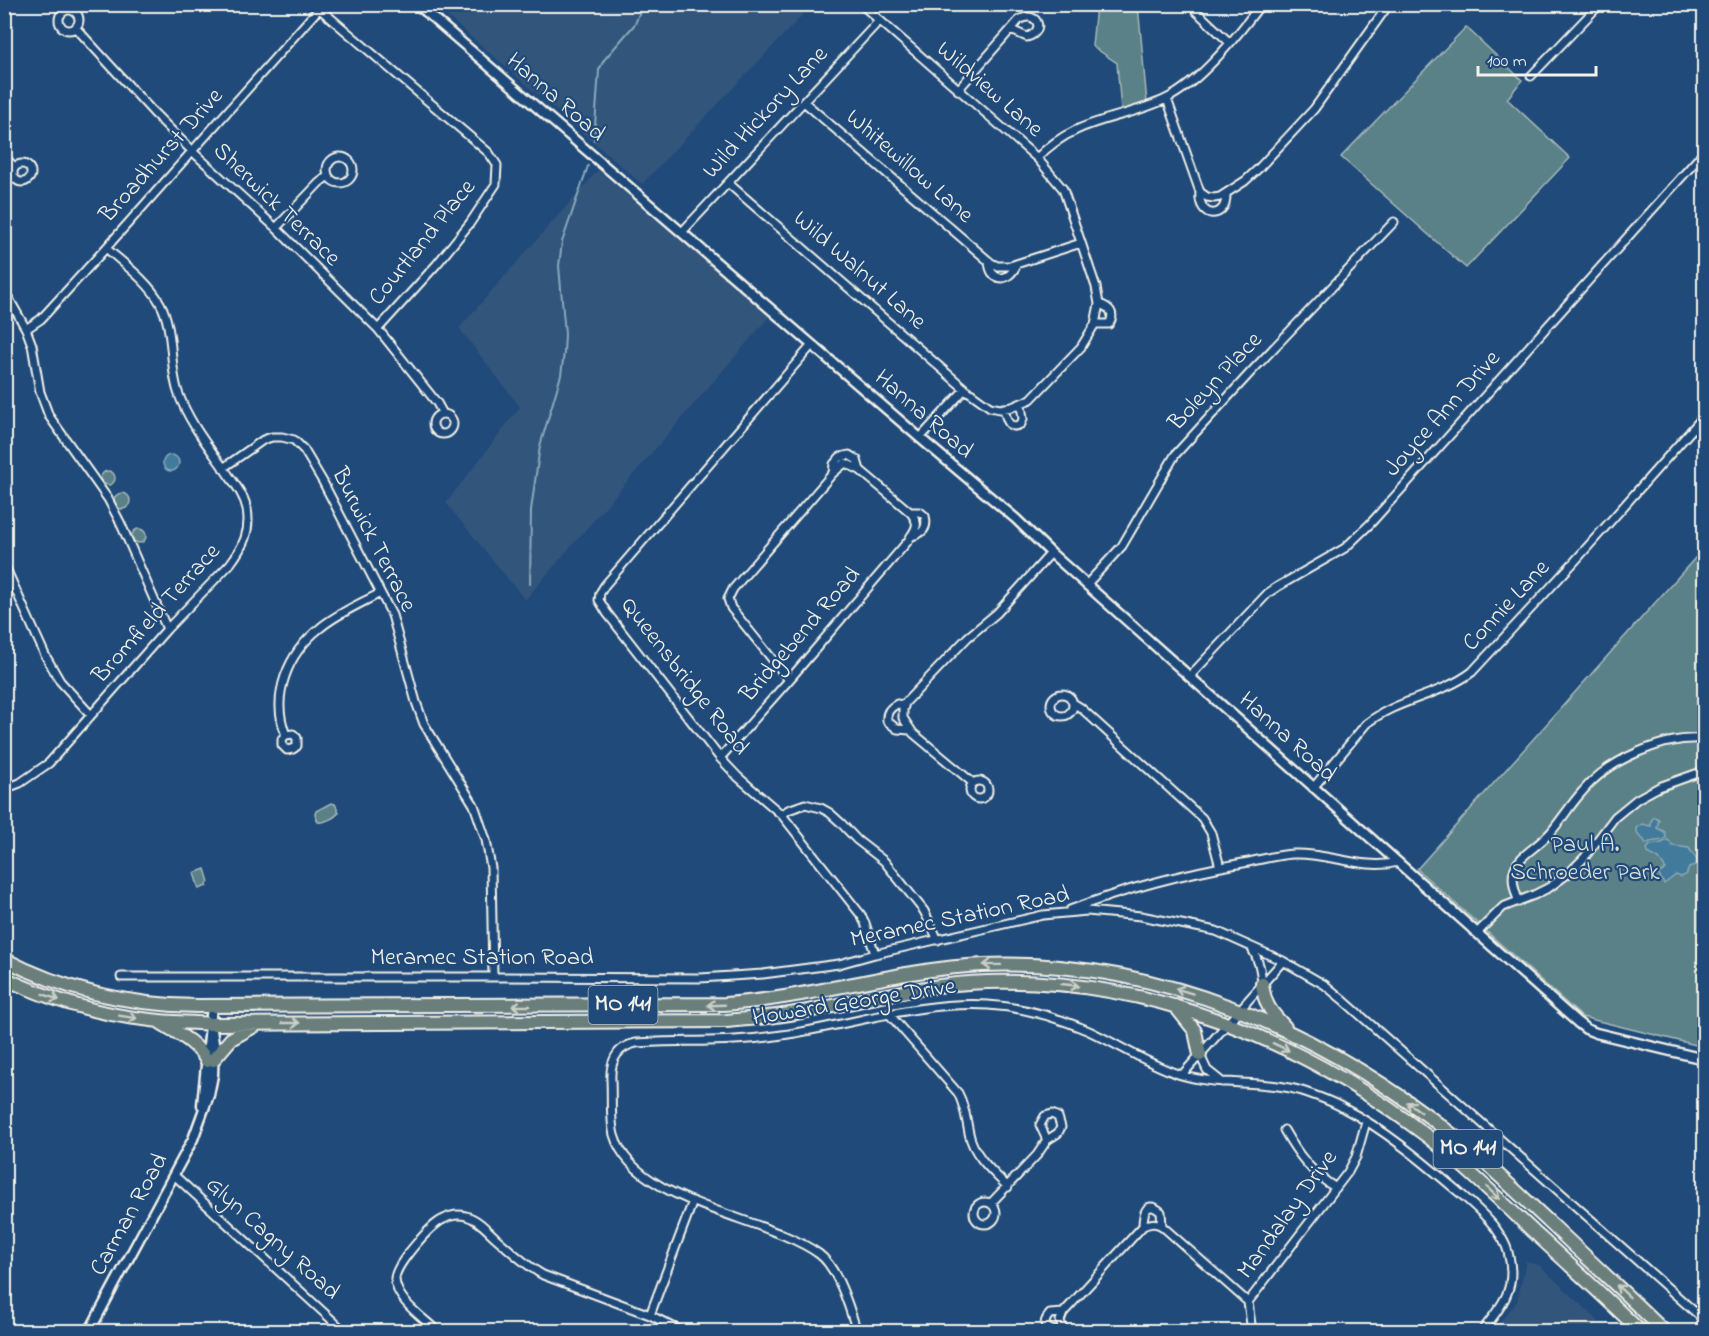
<svg xmlns="http://www.w3.org/2000/svg" width="1709" height="1336" viewBox="0 0 1709 1336" font-family="'Indie Flower',sans-serif">
	<rect width="100%" height="100%" fill="#1f4a7a"/>
	<filter id="ink" filterUnits="userSpaceOnUse"><feTurbulence type="fractalNoise" baseFrequency=".0167" numOctaves="2"/><feDisplacementMap in="SourceGraphic" scale="12" xChannelSelector="R" yChannelSelector="G"/><feConvolveMatrix kernelMatrix="1 2 1 2 8 2 1 2 1" color-interpolation-filters="sRGB"/></filter>
	<g filter="url(#ink)">
		<path fill="#32547c" d="M434,5h378l-170,179z
			M598,170l172,146 -245,284 -79,-97 74,-96 -61,-79z
			M1526,1261l14,5 59,55 -10,10h-97l25,-29z"/>
		<path fill="#5a8187" stroke="#a7b9b8" stroke-width="1.5" d="M1096,6v-1h42l9,98 -26,7 -4,-47 -25,-17z
			M1466,27l56,53 -15,19 63,59 -104,110 -125,-111z
			M101 478a7 7 0 1 1 14 0a7 7 0 1 1-14 0Z
			M114 501a8 8 0 1 1 16 0a8 8 0 1 1-16 0Z
			M132 536a7 7 0 1 1 14 0a7 7 0 1 1-14 0Z
			M1704,548v499l-122,-30 -165,-148z
			M331,803l4,1 4,8c-4,6 -15,11 -21,10l-3,-8 1,-3z
			M205,869l4,13 -2,2v2l-8,3 -5,-16z"/>
		<path fill="#427a9c" stroke="#89aaba" stroke-width="1.5" d="M163 463a8 8 0 1 1 16 0a8 8 0 1 1-16 0Z
			M1654,817l5,2 -2,9 8,4 1,6c-7,5 -14,1 -20,6l-2,-4 -6,-5 -2,-7 6,-4 9,2v-5z
			M1668,840l5,6 16,2 8,12 -1,4 -7,4 -3,7 -5,2 -5,-2 -12,9 -6,-10 8,-5 -7,-10 -11,-6 -1,-4 3,-4 9,-1z"/>
		<g fill="none" stroke-linecap="round" stroke-linejoin="round">
			<path stroke="#89aaba" stroke-width="2" d="M594,140l5,-70 5,-10 31,-36 8,-20
				M530,584l1,-74 9,-64 21,-71 3,-22 1,-19 -6,-68 3,-24 26,-76"/>
			<defs>
				<path id="minor" d="M861,4l176,154
					M1193,4l3,7 33,31
					M320,9l169,144 8,12 -1,19 -26,39 -33,41 -59,65
					M59 20a10 10 0 1 1 20 0a10 10 0 1 1-20 0Z
					M76,28l77,84 40,40 83,76 102,101 59,74 6,11
					M1531,76l69,-72
					M958,90l61,-70c17,-11 28,11 8,17l-16,-7
					M1167,99l33,93 7,5 7,1 6,-1 25,-16 14,-13 55,-59 75,-105
					M804,102l187,161 6,3h13l71,-23
					M327 170a13 13 0 1 1 26 0a13 13 0 1 1-26 0Z
					M4,157l11,10
					M13 173a9 9 0 1 1 18 0a9 9 0 1 1-18 0Z
					M728,183l237,206
					M1200,192c-3,27 27,29 26,2
					M276,228l43,-45 9,-7
					M682,232l197,-211
					M989,261c1,22 20,22 28,3
					M4,290l22,39 6,16 8,47 9,24 59,83 12,23 47,107
					M1095,324h14c7,-11 0,-17 -10,-20
					M26,329l15,-10 65,-71 217,-244
					M812,345l-207,240 -5,8 -1,7 8,13 113,145 18,19 44,38 79,100 4,8 10,31
					M1004,408c2,10 4,23 17,16l2,-5 -2,-15
					M433 424a10 10 0 1 1 20 0a10 10 0 1 1-20 0Z
					M920,438l45,-49 25,18 10,2 12,-2 19,-8 50,-52 14,-23 4,-20 -3,-17 -33,-98 -26,-31c39,-41 83,-37 129,-59 35,-17 72,-64 95,-95
					M223,468l40,-28 9,-3h10l12,3 10,10 19,32 69,133 24,87 8,22 50,81 12,35 5,28 2,109
					M833,473l1,-9 6,-7 9,-2 8,5 3,10
					M910,512h10l5,4c3,12 -2,18 -14,20
					M4,564l41,91 15,26 31,34
					M1087,584l35,-38 53,-91 75,-82 144,-151
					M1189,677l79,-84 9,-6 68,-39 25,-24 334,-372
					M1051 705a11 11 0 1 1 22 0a11 11 0 1 1-22 0Z
					M1073,703l8,5 121,110 9,15 9,34
					M904,705l-7,-1c-7,4 -11,8 -10,17l10,8 13,1
					M286,735l7,-1 4,4v8l-4,3 -6,1 -5,-5v-6l4,-4c-16,-39 2,-82 34,-107 18,-15 40,-24 60,-35
					M720,758l69,-78 119,-139c8,-13 13,-16 2,-29l-50,-42 -15,-7 -12,10 -100,116 -5,10 3,9 58,72
					M970 790a9 9 0 1 1 18 0a9 9 0 1 1-18 0Z
					M973,783l-60,-50 -10,-15v-8l2,-7 63,-66 29,-24 54,-60
					M1313,788l53,-64c31,-25 74,-28 106,-52l103,-111 129,-145
					M4,789l16,-6 29,-20 118,-134 63,-65c13,-17 21,-33 17,-55 -3,-15 -14,-27 -22,-39 -17,-24 -37,-49 -47,-78 -9,-27 -4,-64 -18,-89 -11,-21 -36,-39 -54,-55
					M782,815l6,-5 17,-6 16,4 9,5 11,10 16,17 27,21 40,50 14,29
					M1519,902c-18,-43 8,-44 32,-70 11,-13 20,-28 31,-40 26,-32 81,-56 122,-53
					M1070,910c55,-21 115,-37 173,-47 16,-3 33,-8 50,-9 35,-2 70,17 105,8
					M1477,933l26,-26 31,-12 16,-8 20,-15 14,-14 31,-41 22,-18 22,-12 45,-16
					M1251,947c8,13 10,23 11,37
					M121,977h372l207,1 63,-4 76,-10 36,-10 168,-39 44,-4 54,5 75,15 67,30 42,24 17,14 362,321
					M889,1014l69,79c7,13 8,26 11,40 4,22 24,39 39,54
					M1200,1055l7,15 15,12
					M1182,1075l101,-114
					M1052,1114l6,3 3,10 -3,6 -11,7 -7,-15 5,-9z
					M1284,1130c13,23 28,44 52,58
					M174,1175l171,157
					M974 1213a11 11 0 1 1 22 0a11 11 0 1 1-22 0Z
					M991,1203l46,-48 10,-15
					M1143,1226c0,-12 3,-27 18,-14l1,14
					M650,1315l43,-114
					M1063,1331c-12,1 -25,-4 -13,-17l13,-1
					M438,1332c-14,-14 -42,-31 -43,-53 0,-14 36,-55 49,-60 6,-4 15,-5 22,-3 12,3 21,14 30,22 15,13 29,27 47,37l107,40 33,17
					M857,1332c-7,-23 -19,-64 -38,-78 -52,-38 -185,-50 -205,-119 -4,-16 -2,-38 -3,-55 -1,-18 5,-33 25,-37 49,-3 97,0 146,-8 69,-10 136,-34 206,-30 34,2 69,12 101,26 30,14 57,32 89,43 40,13 83,5 124,17 15,5 30,10 43,18 39,20 77,52 110,80 14,12 30,25 41,40 5,7 10,15 12,23 10,36 -6,54 -27,80
					M1064,1332l-4,-11 3,-8 80,-87c7,-3 12,-4 19,0l86,76
					M1252,1332l-4,-30 100,-130 8,-15 10,-35"/>
				<path id="tertiary" d="M417,4l503,434 96,81 35,34 526,469 9,7 10,4 108,26
					M202,1105l10,-99
					M89,1332l104,-193 16,-44 4,-20 1,-32 -3,-19"/>
				<path id="trunk" d="M4,959c61,32 126,46 193,47l528,-2c88,-6 171,-35 258,-39 173,-7 337,65 471,171 33,27 64,57 95,86 39,37 78,73 116,110
					M4,978c47,22 95,37 147,42 20,3 40,2 60,4l515,-3c19,-2 38,-3 57,-6 68,-10 134,-31 204,-33 161,-5 314,58 440,154 38,30 73,64 108,97 36,33 71,65 106,99
					M1262,984c3,22 9,28 23,43
					M1175,1006l20,25 5,24
					M161,1023c18,11 35,19 46,38
					M213,1060l18,-21 25,-14"/>
			</defs>
			<use href="#minor" stroke="#f4f1e8" stroke-width="11"/>
			<use href="#tertiary" stroke="#f4f1e8" stroke-width="13"/>
			<use href="#trunk" stroke="#f4f1e8" stroke-width="16"/>
			<use href="#minor" stroke="#1f4a7a" stroke-width="7"/>
			<use href="#tertiary" stroke="#1f4a7a" stroke-width="8"/>
			<use href="#trunk" stroke="#6a7f7c" stroke-width="12"/>
		</g>
		<defs><path id="oneway-shaft" d="M-6 0H5M1.5-3L5.5 0L1.5 3" fill="none" stroke-width="1.6" stroke-linecap="round" stroke-linejoin="round" transform="scale(1.5)"/></defs>
		<g stroke="#cbcfc8">
			<use href="#oneway-shaft" transform="translate(992 965) rotate(179)"/>
			<use href="#oneway-shaft" transform="translate(1070 985) rotate(6)"/>
			<use href="#oneway-shaft" transform="translate(1184 991) rotate(-163)"/>
			<use href="#oneway-shaft" transform="translate(51 997) rotate(20)"/>
			<use href="#oneway-shaft" transform="translate(716 1005) rotate(178)"/>
			<use href="#oneway-shaft" transform="translate(521 1006) rotate(-180)"/>
			<use href="#oneway-shaft" transform="translate(128 1017) rotate(9)"/>
			<use href="#oneway-shaft" transform="translate(291 1023)"/>
			<use href="#oneway-shaft" transform="translate(1281 1047) rotate(25)"/>
			<use href="#oneway-shaft" transform="translate(1414 1107) rotate(-144)"/>
			<use href="#oneway-shaft" transform="translate(1493 1193) rotate(43)"/>
			<use href="#oneway-shaft" transform="translate(1623 1291) rotate(-137)"/>
		</g>
	</g>
	<g text-anchor="middle" dominant-baseline="central" stroke-width="4.5" stroke-linejoin="round" paint-order="stroke">
		<g fill="#1f4a7a" stroke="#b4bfc7" stroke-width="1.5">
			<rect x="588.5" y="986" width="69" height="38" rx="4.5"/>
			<rect x="1433.5" y="1130" width="69" height="38" rx="4.5"/>
		</g>
		<g font-size="22" font-weight="bold" fill="#f4f1e8">
			<text x="623" y="1005">MO 141</text>
			<text x="1468" y="1149">MO 141</text>
		</g>
		<g font-size="24" fill="#f4f1e8" stroke="#1f4a7a">
			<text transform="translate(989 90) rotate(41)">Wildview Lane</text>
			<text transform="translate(555 98) rotate(41)">Hanna Road</text>
			<text transform="translate(766 113) rotate(-47)">Wild Hickory Lane</text>
			<text transform="translate(162 156) rotate(-48)">Broadhurst Drive</text>
			<text transform="translate(909 167) rotate(41)">Whitewillow Lane</text>
			<text transform="translate(276 205) rotate(44)">Sherwick Terrace</text>
			<text transform="translate(423 243) rotate(-51)">Courtland Place</text>
			<text transform="translate(859 271) rotate(41)">Wild Walnut Lane</text>
			<text transform="translate(1216 382) rotate(-47)">Boleyn Place</text>
			<text transform="translate(1443 414) rotate(-48)">Joyce Ann Drive</text>
			<text transform="translate(923 415) rotate(41)">Hanna Road</text>
			<text transform="translate(373 540) rotate(63)">Burwick Terrace</text>
			<text transform="translate(1507 606) rotate(-47)">Connie Lane</text>
			<text transform="translate(157 614) rotate(-48)">Bromfield Terrace</text>
			<text transform="translate(801 635) rotate(-49)">Bridgebend Road</text>
			<text transform="translate(684 677) rotate(52)">Queensbridge Road</text>
			<text transform="translate(1287 738) rotate(42)">Hanna Road</text>
			<text transform="translate(960 918) rotate(-12)">Meramec Station Road</text>
			<text x="482" y="958">Meramec Station Road</text>
			<text transform="translate(854 1003) rotate(-9)">Howard George Drive</text>
			<text transform="translate(130 1215) rotate(-61)">Carman Road</text>
			<text transform="translate(1288 1215) rotate(-54)">Mandalay Drive</text>
			<text transform="translate(272 1239) rotate(42)">Glyn Cagny Road</text>
		</g>
		<g font-size="24" fill="#dde0d9" stroke="#1f4a7a">
			<text x="1585" y="845">Paul A.<tspan x="1585" dy="28">Schroeder Park</tspan></text>
		</g>
	</g>
	<rect width="1709" height="1336" fill="none" stroke="#1f4a7a" stroke-width="24"/>
	<rect x="12" y="12" width="1685" height="1312" fill="none" stroke="#f4f1e8" stroke-width="2" filter="url(#ink)"/>
	<path d="M1478 66v9h118v-9" fill="none" stroke="#f4f1e8" stroke-width="3"/>
	<text x="1487" y="66" font-size="18" fill="#f4f1e8" stroke="#1f4a7a" stroke-width="4.5" paint-order="stroke">100 m</text>
</svg>
